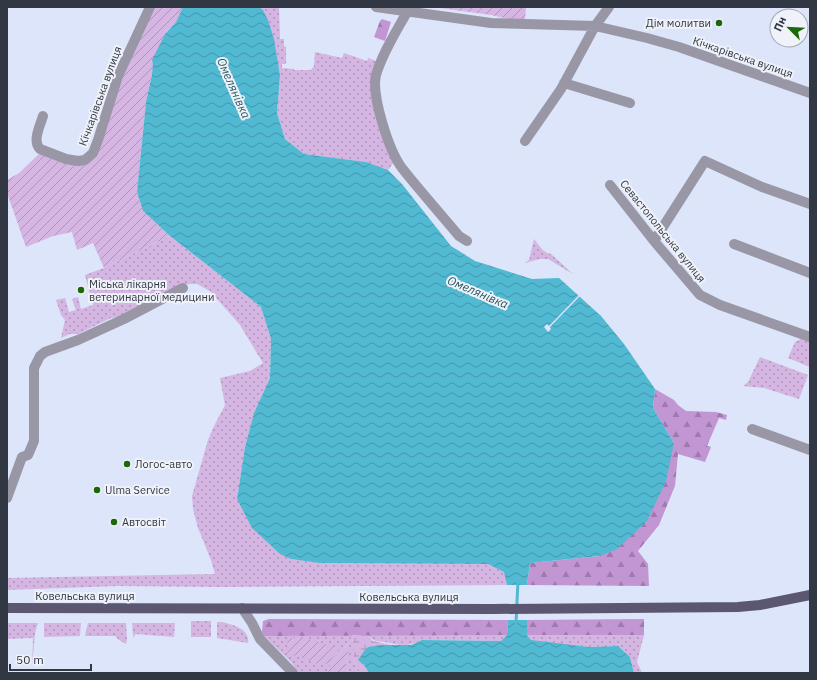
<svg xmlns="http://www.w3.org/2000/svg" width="817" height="680" viewBox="0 0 817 680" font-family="'IBM Plex Sans',sans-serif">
	<defs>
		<pattern id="grass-dots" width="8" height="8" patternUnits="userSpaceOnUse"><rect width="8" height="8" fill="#d5b5e2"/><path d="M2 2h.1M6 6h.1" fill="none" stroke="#ad94b9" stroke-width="1.8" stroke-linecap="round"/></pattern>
		<pattern id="forest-firs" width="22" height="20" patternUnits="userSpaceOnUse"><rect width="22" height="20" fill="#c295d3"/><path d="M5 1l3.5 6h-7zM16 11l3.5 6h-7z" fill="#9e7aad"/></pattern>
		<pattern id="wetland-marsh" width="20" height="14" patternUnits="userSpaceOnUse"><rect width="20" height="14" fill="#d5b5e2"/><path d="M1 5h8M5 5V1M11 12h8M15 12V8" fill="none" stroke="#ad94b9"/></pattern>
		<pattern id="garden-furrows" width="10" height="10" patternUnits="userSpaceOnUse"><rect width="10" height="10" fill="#d5b5e2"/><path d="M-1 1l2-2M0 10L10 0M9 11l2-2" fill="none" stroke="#ad94b9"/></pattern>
		<pattern id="water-waves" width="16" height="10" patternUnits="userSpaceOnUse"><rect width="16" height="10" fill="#51b9d1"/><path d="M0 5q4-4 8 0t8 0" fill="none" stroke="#4497ab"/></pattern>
	</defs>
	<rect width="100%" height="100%" fill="#dce5f9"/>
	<path fill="url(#grass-dots)" d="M259,7h20l1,32h4v7l2,1v17h-4v4l12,1v1h17l3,-4 1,-14 27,6 2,-5 23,8 1,-3 8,3 -5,19 23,82 -6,8 -22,-8 -62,-8 -19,-15 -8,-26 3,-37 -17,-66z
		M170,236l91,71 10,32 -1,39 -16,35 -9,34 -8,52 54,60 28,4 169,1 17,8 2,13 -287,2 -103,-1 -110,4v-12l208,-4 -4,-14 -13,-32 -5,-19 -1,-13 16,-56 6,-14 11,-21 -5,-27 30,-7 13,-8 -23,-38 -30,-34 -13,-7h-9l-6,2 -60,31 -11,1 -33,16h-8l-9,4 4,-18 -4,-5 -5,-15 9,-2 4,14 7,-2 -4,-11 6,-2 3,12 12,-4 -8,-30 19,-7z
		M534,239c5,6 9,14 17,15l22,20 -25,-15h-8l-15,4 4,-3z
		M801,339l9,2v26l-22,-9 7,-16z
		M760,357l48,18 -9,24 -35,-11 -21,-2 5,-4z
		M191,621h20v16h-20z
		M217,622c10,0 34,6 31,21l-31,-5z
		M7,623h31l-3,10 -3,34 1,-29 -26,1z
		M44,623h37l-1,13 -36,1z
		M88,623h38l1,16 -1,5 -7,-4 -4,-4h-30z
		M132,623h43l-1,14 -39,-3 -1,4 -1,-3z
		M352,635c6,14 -4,22 7,38h-11l-2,-9 3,-22 -19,24 -2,7h-29l-8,-11 -27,-26z
		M367,635h140l-6,6 -79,-1c-18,8 -20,5 -38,2 -8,-1 -11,-1 -17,-7z
		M527,635h117l-7,27 5,11h-8l-4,-16 -12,-11 -29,1 -50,-5 -8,-2z"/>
	<path fill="url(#forest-firs)" d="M382,19l9,3 -6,19 -11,-4 6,-16z
		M655,389l19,11 4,5 8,6 30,1 11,3 -1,5 -7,-2 -12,28 4,1 -6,15 -27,-8 -3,32 -16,39 -21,26 10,13 1,22 -122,-1 3,-22 70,-7 74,-113 -21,-35z
		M269,619l239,1 -1,15 -243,1 -2,-4 1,-11z
		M644,619v16h-117v-15z"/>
	<path fill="url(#wetland-marsh)" d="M352,635h15l6,6 23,5 -16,-1 -16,20 5,8h-10c-11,-16 -1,-24 -7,-38z"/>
	<path fill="url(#garden-furrows)" d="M155,7h28l-7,15 -9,9 -10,19 -11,52 -9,90 6,19 27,25 -66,32 -11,-25 -16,7 -5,-18 -19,4 -27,11 -19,-54v-13l12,-7 21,-20 47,11 29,-76z
		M433,7h93l-1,13 -3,2 -31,-7z
		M288,638h15l37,10 -12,15 -8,2 -34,-13z
		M350,641l-4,23 2,9h-20l2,-7z"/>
	<path fill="url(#water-waves)" d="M183,7h76l4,3 5,10 6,19 6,37 -3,37 8,26 19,15 62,8 22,8 14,14 49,62 24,15 57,18 27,-1 42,38 23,28 31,45 -2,19 21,35 -8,38 -19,40 -30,28 -17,7 -70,7 -3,22h-20l-3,-13 -16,-8 -169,-1 -28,-4 -11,-5 -28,-26 -15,-29 8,-52 9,-34 16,-35 1,-39 -10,-32 -91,-71 -27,-25 -6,-19 9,-90 6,-28 1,-10 -1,-4 13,-26 11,-12z
		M508,620h19v15l4,5 58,7 29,-1 12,11 4,16h-265l-5,-8 -6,-5 6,-9 4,-4 12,-2h31l11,-5 79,1 6,-6z"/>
	<path fill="#dce5f9" d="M580,294l1,1 -31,32 1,2 -3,3 -4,-5 3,-3 2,2z"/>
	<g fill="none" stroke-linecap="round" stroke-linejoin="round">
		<path stroke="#51b9d1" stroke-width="3" d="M516,623l2,-42"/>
		<path stroke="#9997a6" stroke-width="10" d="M376,7l115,16 104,3 52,12 32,9 131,46
			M407,12c-11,20 -24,40 -31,63 -5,20 13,76 26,93 18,23 38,45 57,68l8,5
			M564,83l66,20
			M43,116c-3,10 -11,25 -3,33l26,10 12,2 7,-1 8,-7 5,-13 20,-64 32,-69
			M525,141l36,-52 34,-63 14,-19
			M610,185l44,56 46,54 20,10 90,32
			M654,241l51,-80 57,26 48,17
			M734,244l76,29
			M752,429l58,21
			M7,498l15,-41 6,-2 6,-14v-73l6,-12 5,-4 33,-12 46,-21 59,-31
			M242,608l10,15 8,16 33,34"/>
		<path stroke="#5b5771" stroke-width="10" d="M7,608l486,1 245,-2 22,-2 50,-10"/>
	</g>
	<g fill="#1a6807" stroke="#eff2f9" stroke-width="1.5">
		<circle cx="719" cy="23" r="4"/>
		<circle cx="81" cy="290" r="4"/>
		<circle cx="127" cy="464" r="4"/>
		<circle cx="97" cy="490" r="4"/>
		<circle cx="114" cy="522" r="4"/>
	</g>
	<g text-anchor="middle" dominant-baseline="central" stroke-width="4" stroke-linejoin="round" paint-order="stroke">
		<g font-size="11" fill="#323744" stroke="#eff2f9" text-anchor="start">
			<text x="711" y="23" text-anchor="end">Дім молитви</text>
			<text x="89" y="284">Міська лікарня<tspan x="89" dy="13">ветеринарної медицини</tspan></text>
			<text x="135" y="464">Логос-авто</text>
			<text x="105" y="490">Ulma Service</text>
			<text x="122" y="522">Автосвіт</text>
		</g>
		<g font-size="11" fill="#323744" stroke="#eff2f9">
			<text transform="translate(743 57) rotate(19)">Кічкарівська вулиця</text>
			<text transform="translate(100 96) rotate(-70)">Кічкарівська вулиця</text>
			<text transform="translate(663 231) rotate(51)">Севастопольська вулиця</text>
			<text x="85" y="596">Ковельська вулиця</text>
			<text x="409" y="597">Ковельська вулиця</text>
		</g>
		<g font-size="12" font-style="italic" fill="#295661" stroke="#eff2f9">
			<text transform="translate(234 88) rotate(66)">Омелянівка</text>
			<text transform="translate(478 292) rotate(23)">Омелянівка</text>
		</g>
	</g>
	<rect width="817" height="680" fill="none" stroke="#323744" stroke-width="16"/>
	<g transform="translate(789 28) rotate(294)"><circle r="19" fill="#eff2f9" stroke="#a3a7b1"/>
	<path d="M0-3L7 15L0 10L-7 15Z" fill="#1a6807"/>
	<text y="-6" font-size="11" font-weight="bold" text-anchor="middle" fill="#323744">Пн</text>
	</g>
	<path d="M10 664v6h81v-6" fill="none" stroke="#323744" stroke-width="2"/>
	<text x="16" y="664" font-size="12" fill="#323744" stroke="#eff2f9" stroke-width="3" paint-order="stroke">50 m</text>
</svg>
